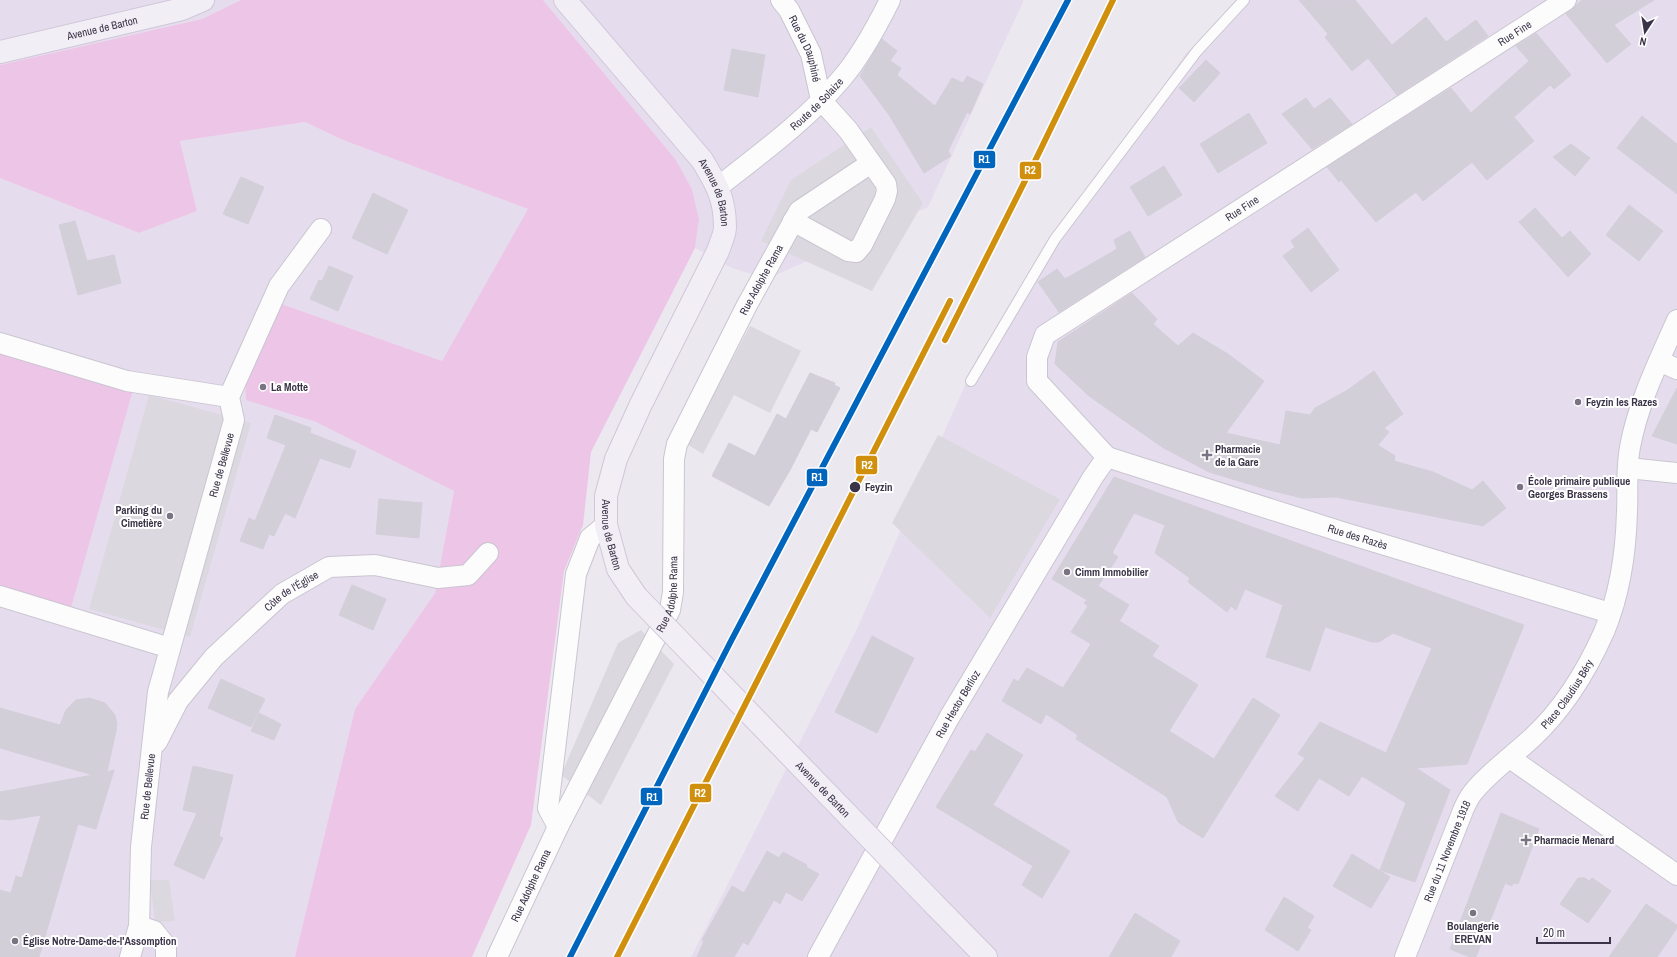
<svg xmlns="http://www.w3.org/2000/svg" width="1677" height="957" viewBox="0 0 1677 957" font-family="'Archivo Narrow',sans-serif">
	<rect width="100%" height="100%" fill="#ece8f0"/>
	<path fill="#e5dded" d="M0,0h241l-39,19 -202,46z
		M543,0h481l-96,207 -161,72 -35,-11 -37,-20 4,-29 -7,-30 -16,-29z
		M1246,0h431v957h-986l164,-324 123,-277 208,-303z
		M305,122l38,18 185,69 -86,152 -166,-59 -11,103 51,17 138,69 -19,102 -80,116 -60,248h-295v-779l139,55 58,-22 -17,-70z"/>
	<path fill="#edc5e7" d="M241,0h302l133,160 16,29 7,30 -4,29 -104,204 -8,73 -19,46 -33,254 -59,132h-177l60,-248 80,-116 19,-102 -138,-69 -70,-22 -1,-30 31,-68 166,59 86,-152 -185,-69 -38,-18 -125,19 17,70 -58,22 -139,-55v-113l202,-46z
		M0,350l133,40 -63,221 -70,-21z"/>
	<path fill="#dbd8e0" d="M871,127l52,76 -51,88 -111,-50 30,-61z
		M750,326l51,25 -31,62 -36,-18 -31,59 -16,-10z
		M149,395l102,28 -61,214 -101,-28z
		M938,435l122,64 -70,119 -98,-95z
		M641,630l33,34 -73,141 -40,-30 57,-132z
		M150,880h19l6,41 -20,1z"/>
	<path fill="#d3cfd8" stroke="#d3ced9" d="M1299,0h56l37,45 34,-28 20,25 30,-22 12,16 -91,59 -29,-37 -16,13 -27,-34 3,-3z
		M1582,0h72l-40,25 17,19 -24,19 -41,-49z
		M1536,33l35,42 -17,14 -4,-4 -36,32 20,24 -47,39 -15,-18 -49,39 -7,-9 -40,30 -35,-42 -2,2 -12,-15 124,-79 20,25 58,-52 -13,-15z
		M882,39l15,12 -7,10 11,7 -4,7 38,31 17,-28 11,5 4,-7 16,8 -13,30 -3,-2 -19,39 3,5 -27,17 -35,-58 -29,-39z
		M732,49l33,6 -7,42 -34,-7z
		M1206,60l14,13 -26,29 -15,-14z
		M1306,98l8,11 16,-11 22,26 -40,25 -30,-35z
		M1249,113l18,30 -49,30 -18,-29z
		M1642,116l35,28v50l-60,-46z
		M1571,144l19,14 -15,18 -22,-19z
		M1164,166l18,29 -34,21 -18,-29z
		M241,177l23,10 -16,37 -25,-10z
		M373,193l35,17 -21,44 -35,-16z
		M1629,205l34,26 -24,30 -33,-26z
		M1535,208l27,30 8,-7 21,23 -23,23 -49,-55z
		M75,221l12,40 27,-6 7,28 -43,12 -19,-70z
		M1308,228l31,42 -28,22 -28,-36 12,-9 -4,-6z
		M1130,231l15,26 -86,55 -21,-30 19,-13 8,10 52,-30 -3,-9z
		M329,266l24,10 -15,35 -28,-12 9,-19 3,1z
		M1132,293l25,26 -4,5 25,22 15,-13 35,21 36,27 -38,52 54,12 6,-34 24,4 5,-7 31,-17 28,-20 29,43 -19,14 5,4 -11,13 17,11 -1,5 39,11 39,18 11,-9 23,27 -23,18 -147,-29 -34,1 -33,-8 -60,-18 -47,-25 -73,-51 -34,-32 3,-22z
		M810,373l25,10 -1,2 6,3 -23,44 -6,-3 -21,41 -21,36 -57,-30 17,-33 26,13 22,-42 9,5z
		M1677,388v56l-25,-8z
		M275,415l36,13 -1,5 46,18 -6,17 -30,-10 -25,60 -10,-5 -11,23 -5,-2 -6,15 -23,-8 9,-23 6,3 31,-76 -19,-7z
		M1114,477l410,148 -57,139 -51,4 34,22 -35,92 -35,-12 26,-67 -44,-27 -13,20 -30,-18 -21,33 -23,-15 30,-38 -7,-4 22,-32 66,31 46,-105 -39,-15 -14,9h-7l-47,-15 -15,44 -44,-14 17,-52 -38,-16 -9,21 -5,-4 -4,6 -39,-30 2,-4 -35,-25 10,-28 -31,-12 -22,40 6,4 -20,29 31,19 -9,15 -7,-3 46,29 -7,10 46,29 -29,46 45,28 39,-61 27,17 -77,123 -25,-16 -11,-25 -91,-58 2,-4 -32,-21 -5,10 -39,-23 12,-22 4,3 9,-14 36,20 28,-44 -20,-12 17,-26 -4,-3 3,-3 -35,-21z
		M379,499l43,4 -3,35 -43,-4z
		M352,585l34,14 -13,31 -34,-15z
		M872,636l42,22 -37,75 -42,-21z
		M221,679l44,20 -14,28 -43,-19z
		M89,698l16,5 10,12 2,9 -1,7 -9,41 7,-2 -18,59 -18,-5 -39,133h-39v-67l11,3 5,-17 6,2 19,-63 -31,5 -10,-1v-27l93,-17 -93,-27v-40l60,17 6,-15 10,-10z
		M259,713l22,11 -7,16 -23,-9z
		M987,733l36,22 -30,50 77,46 -28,47 -20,-13 11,-19 -97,-59 35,-57 4,2z
		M193,766l40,9 -14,61 4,2 -19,41 -30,-14 23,-52 -14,-3z
		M1501,813l38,16 -21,55 -5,-1 -1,3 -7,-3 -29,74h-6l-20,-8z
		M767,851l12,7 4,-6 24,13 -1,2 13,7 -17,27 -16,-9 -6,12 -6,-4 -26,45 -5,-3 -9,15h-37l7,-16 -2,-1 30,-54 12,7z
		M1352,854l38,23 -19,31 -38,-22z
		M1578,878h7l4,3 3,-3 19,13 -23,32 -28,-19z
		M1284,897l30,19 -7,12 4,2 -13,21 -33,-21z
		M1646,904l31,21v3l-20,29h-48z
		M1135,913l45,28 -9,16h-62z"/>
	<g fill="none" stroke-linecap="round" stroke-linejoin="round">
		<defs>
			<path id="lane" d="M971,381l84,-142 142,-188 47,-51"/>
			<g id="street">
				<path id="s1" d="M781,0l8,10 22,44 10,46 27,30 38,54 1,7 -2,8 -23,46 -6,7 -8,-1 -55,-30"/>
				<path id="s2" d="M718,187c42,-33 90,-68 124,-109 19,-22 35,-52 48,-78"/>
				<path d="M0,343l127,38 102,16"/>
				<path d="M1659,361l18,8"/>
				<path id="s3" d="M1107,457l-70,-76v-24l8,-22 521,-335"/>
				<path id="s4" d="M1107,457l235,75 268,81"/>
				<path d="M1628,468l49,5"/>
				<path d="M0,596l170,52"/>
				<path id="s5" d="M157,742l21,-41 36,-44 68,-63 47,-27 46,-2 63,13 30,-3 20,-22"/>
				<path d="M1510,758l167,117"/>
				<path d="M558,827l-10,-19 28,-234 14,-36 16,-13"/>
				<path d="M139,926l15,5 12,15v11"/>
				<path id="s6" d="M130,957l9,-31 2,-79 17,-155 76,-272 -5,-23 50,-111 42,-57"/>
				<path id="s7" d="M497,957l61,-130 112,-217 3,-18 1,-133 3,-15 70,-139 52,-94 72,-48"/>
				<path id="s8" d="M818,957l131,-239 144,-241 14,-20"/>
				<path id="s9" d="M1405,957l59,-149c3,-6 6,-13 11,-18 17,-20 39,-35 58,-53 30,-28 54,-67 71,-105 16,-38 22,-80 23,-121 1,-21 -1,-43 3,-64 8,-44 29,-86 47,-127"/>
			</g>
			<g id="secondary">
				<path id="s10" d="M565,0l137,160c14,23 23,38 23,67 0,8 -5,17 -7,24l-77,153 -25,55 -10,37v29l12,44 18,27"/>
				<path id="s11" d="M0,52l182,-43 21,-9"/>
				<path d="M934,904l52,53"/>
			</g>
		</defs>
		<use href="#lane" stroke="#cac5d0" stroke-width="12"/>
		<use href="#street" stroke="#cac5d0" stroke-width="22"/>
		<use href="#secondary" stroke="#d0c7d9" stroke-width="24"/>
		<use href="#lane" stroke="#fcfcfd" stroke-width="10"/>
		<use href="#street" stroke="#fcfcfd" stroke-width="20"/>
		<use href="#secondary" stroke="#f2eef6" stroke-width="22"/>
		<defs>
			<g id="secondary-bridge">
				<path id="s12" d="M636,596l298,308"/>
			</g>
		</defs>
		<use href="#secondary-bridge" stroke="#d0c7d9" stroke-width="24" stroke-linecap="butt"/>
		<use href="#secondary-bridge" stroke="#f2eef6" stroke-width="22"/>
		<defs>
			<path id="rail-1" d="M570,957l161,-316 337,-641"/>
			<path id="rail-2" d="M945,340l90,-179 78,-161
				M617,957l333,-656"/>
		</defs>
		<use href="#rail-1" stroke="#fff" stroke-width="9"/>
		<use href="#rail-2" stroke="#fff" stroke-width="9"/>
		<use href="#rail-1" stroke="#0065bd" stroke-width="6"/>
		<use href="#rail-2" stroke="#d18f0e" stroke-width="6"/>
	</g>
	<g fill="#797383" stroke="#fff" stroke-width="1.5">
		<circle cx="263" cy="387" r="4"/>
		<circle cx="1578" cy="402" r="4"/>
		<path d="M1205 449h4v4h4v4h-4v4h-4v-4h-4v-4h4z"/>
		<circle cx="1520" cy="487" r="4"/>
		<circle cx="170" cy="516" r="4"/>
		<circle cx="1067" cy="572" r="4"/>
		<path d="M1524 834h4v4h4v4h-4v4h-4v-4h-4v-4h4z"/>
		<circle cx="1473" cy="913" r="4"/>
		<circle cx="15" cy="941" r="4"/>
	</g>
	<circle fill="#3b3448" stroke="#fff" stroke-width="1.5" cx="855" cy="487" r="6"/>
	<g text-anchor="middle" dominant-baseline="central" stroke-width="4" stroke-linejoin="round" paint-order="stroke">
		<g font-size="11" fill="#3b3448" stroke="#fff">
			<text stroke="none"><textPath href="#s11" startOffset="105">Avenue de Barton</textPath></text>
			<text stroke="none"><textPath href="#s3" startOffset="709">Rue Fine</textPath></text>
			<text stroke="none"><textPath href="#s1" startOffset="55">Rue du Dauphiné</textPath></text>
			<text stroke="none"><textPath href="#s2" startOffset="129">Route de Solaize</textPath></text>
			<text stroke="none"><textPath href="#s10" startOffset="246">Avenue de Barton</textPath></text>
			<text stroke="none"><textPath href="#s3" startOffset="385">Rue Fine</textPath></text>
			<text stroke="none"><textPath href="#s7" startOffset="739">Rue Adolphe Rama</textPath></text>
			<text stroke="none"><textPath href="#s6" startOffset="503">Rue de Bellevue</textPath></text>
			<text stroke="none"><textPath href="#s10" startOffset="617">Avenue de Barton</textPath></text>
			<text stroke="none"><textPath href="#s4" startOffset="263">Rue des Razès</textPath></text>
			<text stroke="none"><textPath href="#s5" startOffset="205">Côte de l'Église</textPath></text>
			<text stroke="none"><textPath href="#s7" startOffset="403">Rue Adolphe Rama</textPath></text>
			<text stroke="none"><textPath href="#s9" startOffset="315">Place Claudius Béry</textPath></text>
			<text stroke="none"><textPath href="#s8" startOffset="289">Rue Hector Berlioz</textPath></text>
			<text stroke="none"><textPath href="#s6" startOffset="172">Rue de Bellevue</textPath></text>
			<text stroke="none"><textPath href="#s12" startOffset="269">Avenue de Barton</textPath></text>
			<text stroke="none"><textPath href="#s9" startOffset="114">Rue du 11 Novembre 1918</textPath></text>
			<text stroke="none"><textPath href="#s7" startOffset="79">Rue Adolphe Rama</textPath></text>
		</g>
		<g font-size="11" font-weight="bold" fill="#3b3448" stroke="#fff" text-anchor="start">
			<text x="271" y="387">La Motte</text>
			<text x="1586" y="402">Feyzin les Razes</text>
			<text x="1215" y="449">Pharmacie<tspan x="1215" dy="13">de la Gare</tspan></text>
			<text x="1528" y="481">École primaire publique<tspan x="1528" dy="13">Georges Brassens</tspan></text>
			<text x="162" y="510" text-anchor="end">Parking du<tspan x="162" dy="13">Cimetière</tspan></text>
			<text x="1075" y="572">Cimm Immobilier</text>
			<text x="1534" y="840">Pharmacie Menard</text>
			<text x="1473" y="926" text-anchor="middle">Boulangerie<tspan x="1473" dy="13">EREVAN</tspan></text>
			<text x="23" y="941">Église Notre-Dame-de-l'Assomption</text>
		</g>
		<g font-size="11" font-weight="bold" fill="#3b3448" stroke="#fff" text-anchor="start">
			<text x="865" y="487">Feyzin</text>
		</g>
	</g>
	<g stroke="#fff" stroke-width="1.5">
		<rect x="973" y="150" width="23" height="19" rx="4" fill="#0065bd"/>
		<rect x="1019" y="161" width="23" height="19" rx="4" fill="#d18f0e"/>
		<rect x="855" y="455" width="23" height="20" rx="4" fill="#d18f0e"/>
		<rect x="806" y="468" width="22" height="19" rx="4" fill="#0065bd"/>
		<rect x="689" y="783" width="23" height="20" rx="4" fill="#d18f0e"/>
		<rect x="640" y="787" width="23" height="19" rx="4" fill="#0065bd"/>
	</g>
	<g font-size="11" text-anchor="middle" font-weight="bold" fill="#fff">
		<text x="984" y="163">R1</text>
		<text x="1030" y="174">R2</text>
		<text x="867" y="469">R2</text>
		<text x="817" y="481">R1</text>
		<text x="700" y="797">R2</text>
		<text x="652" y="801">R1</text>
	</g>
	<g transform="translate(1645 32) rotate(192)" stroke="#ffffff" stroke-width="3" paint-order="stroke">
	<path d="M0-3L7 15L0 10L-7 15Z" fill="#3b3448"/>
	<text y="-6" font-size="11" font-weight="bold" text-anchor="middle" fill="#3b3448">N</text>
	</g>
	<path d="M1537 937v6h73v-6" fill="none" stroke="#3b3448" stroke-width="2"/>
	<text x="1543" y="937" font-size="12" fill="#3b3448" stroke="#ffffff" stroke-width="3" paint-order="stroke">20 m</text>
</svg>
